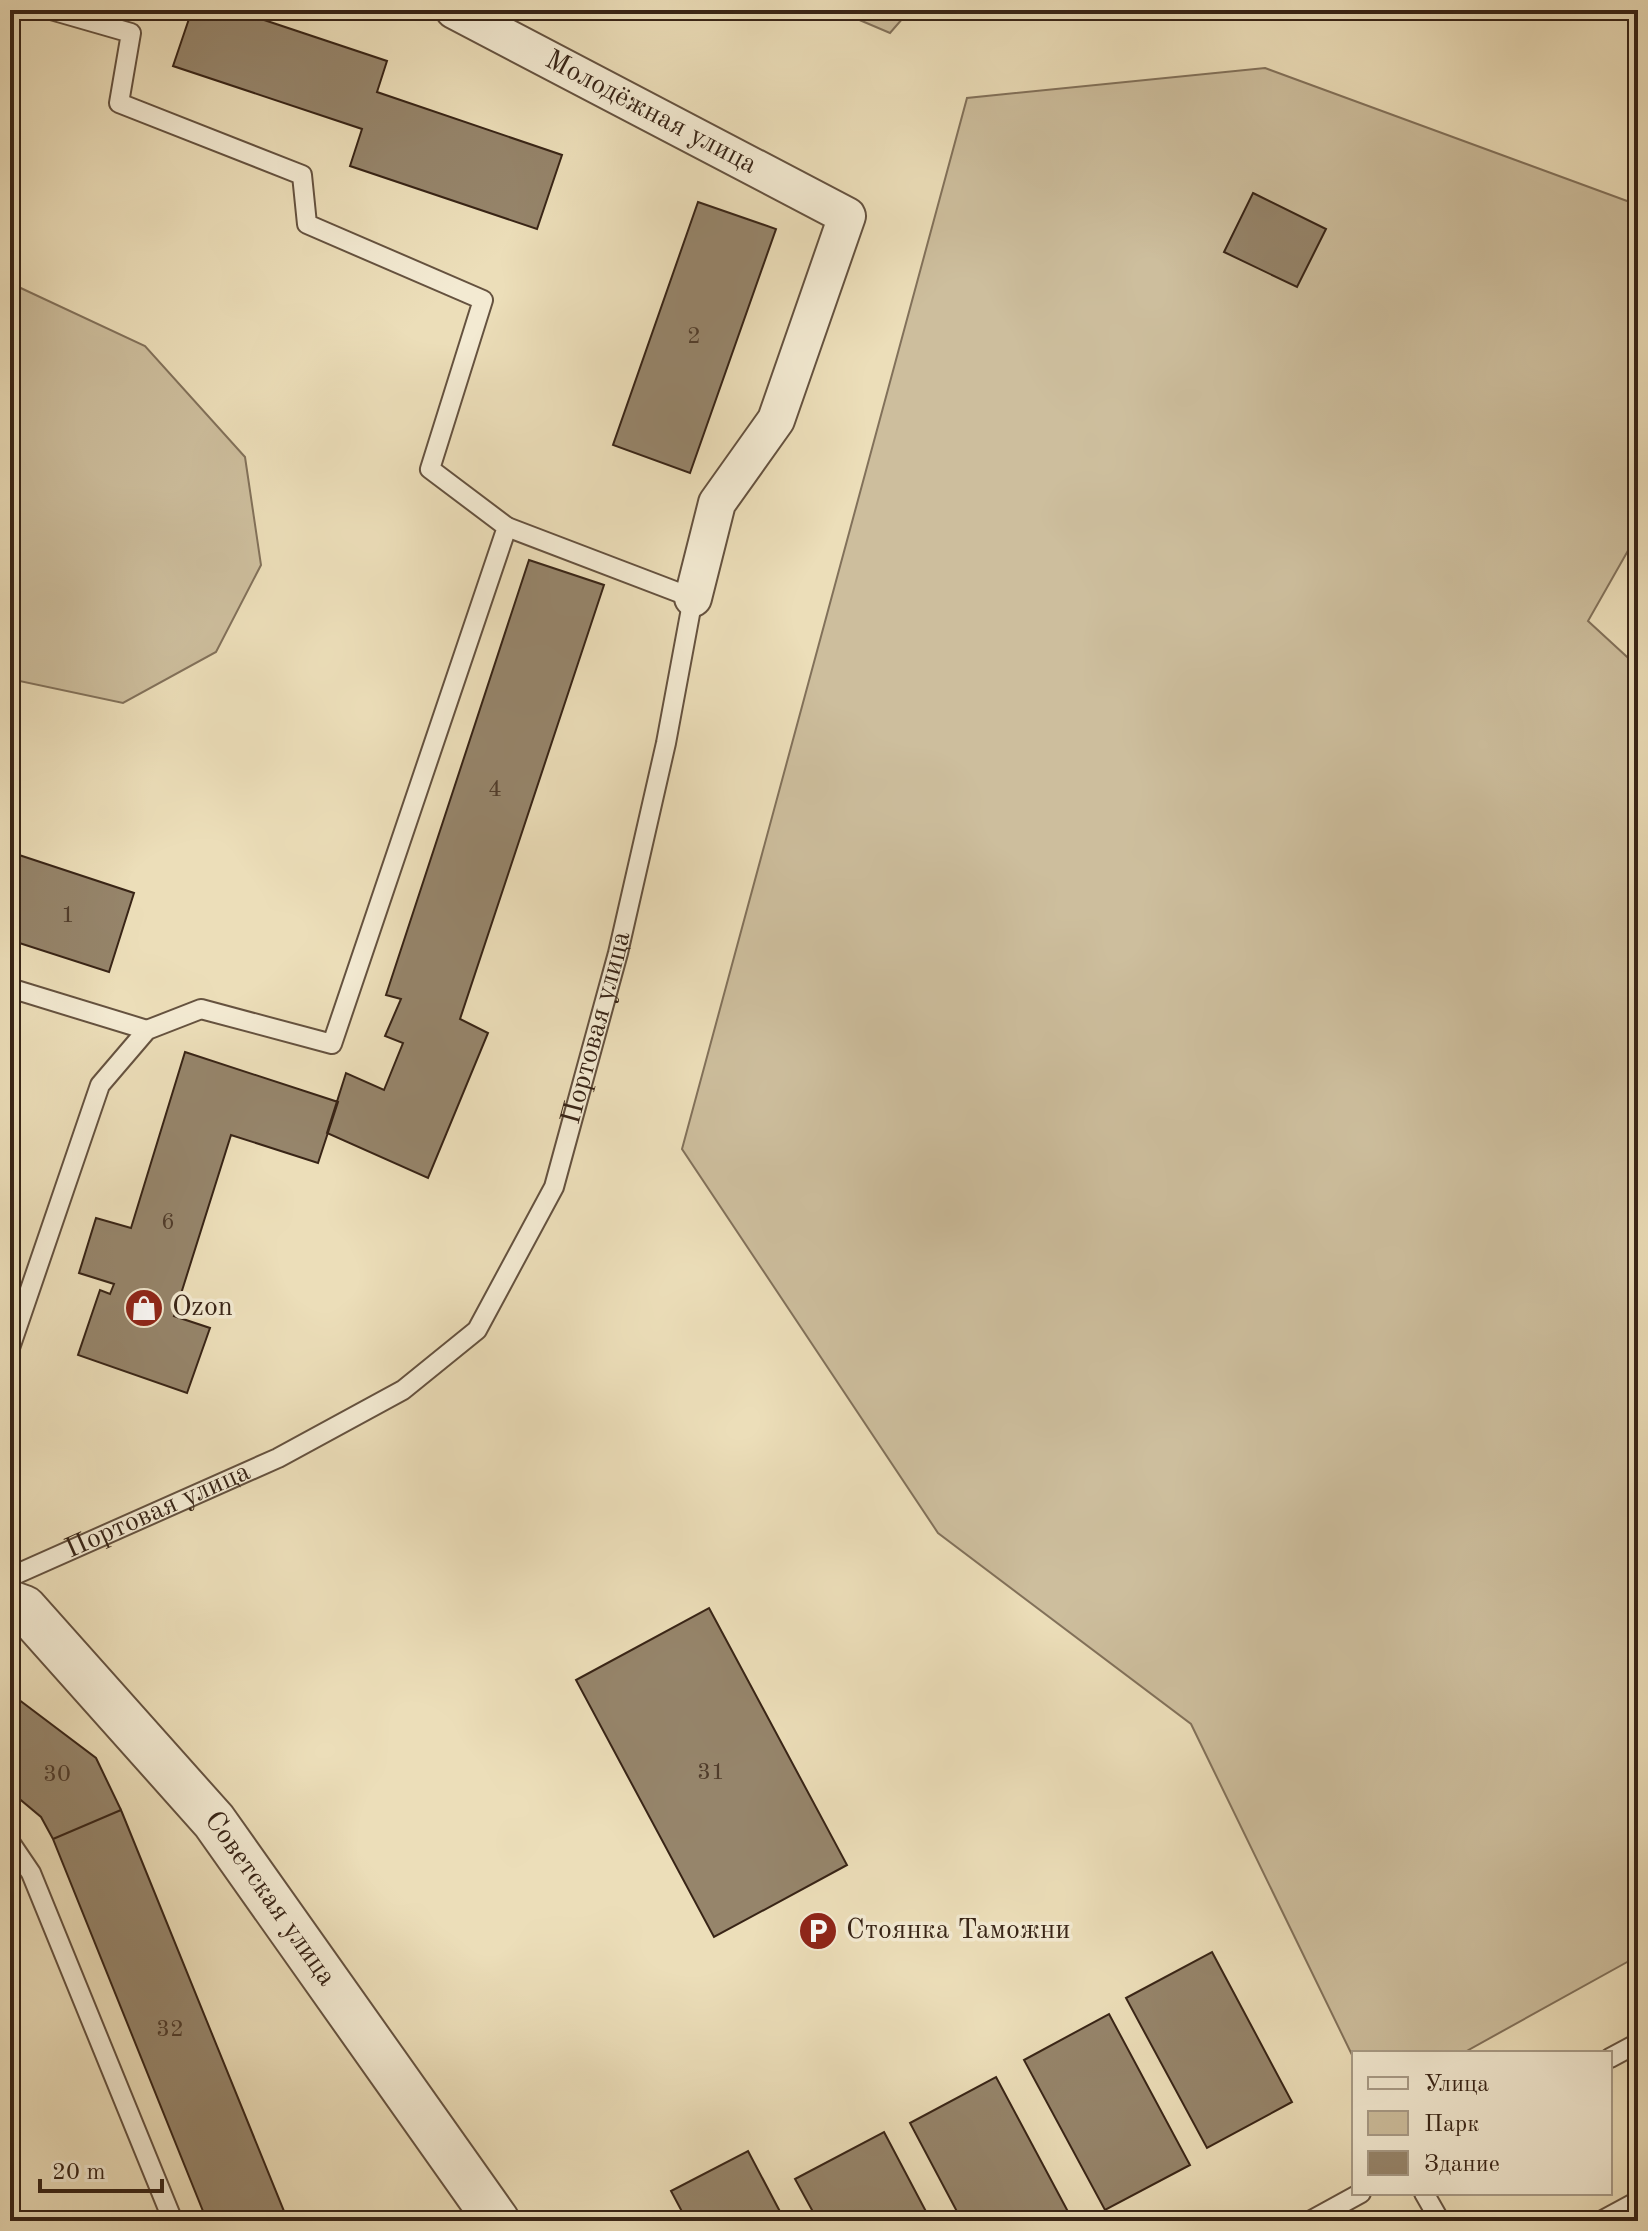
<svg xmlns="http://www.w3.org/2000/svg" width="1648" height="2231" viewBox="0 0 1648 2231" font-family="'Old Standard TT',serif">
	<rect width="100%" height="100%" fill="#ecdeb9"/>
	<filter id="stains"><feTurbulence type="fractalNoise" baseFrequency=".0025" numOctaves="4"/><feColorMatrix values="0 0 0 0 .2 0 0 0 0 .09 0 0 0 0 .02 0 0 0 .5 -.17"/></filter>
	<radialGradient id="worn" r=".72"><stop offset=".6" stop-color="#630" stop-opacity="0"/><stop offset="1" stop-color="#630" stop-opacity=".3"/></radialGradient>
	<path fill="#cdbe9d" stroke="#82715a" stroke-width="2" d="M836,10h74l-20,23z
		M1265,68l373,137v328l-50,88 50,46v1289l-175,97h-109v6l-163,-335 -253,-191 -256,-384 285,-1051z
		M10,283l135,63 100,111 16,108 -45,87 -93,51 -113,-24z"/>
	<path fill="#96856b" stroke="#382416" stroke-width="2" d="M192,10h42l153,51 -10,31 185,63 -25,74 -187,-63 12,-37 -189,-63z
		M1253,193l73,36 -29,58 -73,-35z
		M698,202l78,27 -86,244 -77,-28z
		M529,560l75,25 -144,434 28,14 -60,145 -101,-45 19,-60 38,17 19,-47 -18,-7 16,-37 -15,-4z
		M10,852l124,41 -25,79 -99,-32z
		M185,1052l153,50 -20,61 -87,-28 -57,181 36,12 -23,65 -109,-38 22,-65 10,4 4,-10 -35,-11 17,-55 35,10z
		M709,1608l138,257 -133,72 -138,-257z
		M10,1693l86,65 25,52 -68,29 -12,-22 -31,-26z
		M121,1810l167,411h-81l-154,-382z
		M1212,1952l80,150 -85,46 -81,-150z
		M1109,2014l81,151 -85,45 -81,-150z
		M996,2077l77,144h-111l-52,-98z
		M884,2132l47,89h-113l-23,-42z
		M748,2151l37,70h-98l-16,-30z"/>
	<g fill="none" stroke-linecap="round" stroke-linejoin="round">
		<defs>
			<g id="service">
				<path d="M10,988l137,42"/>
				<path d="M10,1348l90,-263 47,-55 54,-21 131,35 175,-517 -77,-58 53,-169 -176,-76 -5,-49 -183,-72 12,-70 -80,-23"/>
				<path id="s1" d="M10,1577l268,-119 125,-68 74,-60 77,-143 64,-234 48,-210 27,-145 -186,-71"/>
				<path d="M10,1842l21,31 142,348"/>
				<path d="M1610,2058l28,-15"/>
				<path d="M1424,2193l16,28"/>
				<path d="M1310,2221l51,-28"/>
				<path d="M1601,2221l37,-20"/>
			</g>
			<g id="minor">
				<path id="s2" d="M454,10l393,206 -71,204 -59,83 -24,95"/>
			</g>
			<g id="tertiary">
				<path id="s3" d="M10,1603l14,5 190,213 283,400"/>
			</g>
		</defs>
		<use href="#service" stroke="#65523f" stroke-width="22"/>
		<use href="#minor" stroke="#65523f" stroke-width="40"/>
		<use href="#tertiary" stroke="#65523f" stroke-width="48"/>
		<use href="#service" stroke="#f3ead2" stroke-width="18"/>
		<use href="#minor" stroke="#f3ead2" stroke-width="36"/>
		<use href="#tertiary" stroke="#f3ead2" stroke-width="44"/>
	</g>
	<defs>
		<symbol id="shop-disc" viewBox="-11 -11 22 22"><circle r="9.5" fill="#8f2418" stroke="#f3ead2"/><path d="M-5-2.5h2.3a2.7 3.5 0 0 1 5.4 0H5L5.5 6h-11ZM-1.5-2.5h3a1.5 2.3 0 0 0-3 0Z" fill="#fff"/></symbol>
		<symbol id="parking-disc" viewBox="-11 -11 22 22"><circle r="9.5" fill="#8f2418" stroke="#f3ead2"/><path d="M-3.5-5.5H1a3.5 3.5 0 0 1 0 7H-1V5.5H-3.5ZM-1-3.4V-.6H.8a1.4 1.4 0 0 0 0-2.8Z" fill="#fff"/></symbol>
	</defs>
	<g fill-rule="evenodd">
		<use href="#shop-disc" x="122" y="1286" width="44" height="44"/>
		<use href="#parking-disc" x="796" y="1909" width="44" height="44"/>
	</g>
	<g text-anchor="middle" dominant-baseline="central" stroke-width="7" stroke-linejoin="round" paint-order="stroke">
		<g font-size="24" fill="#503c2b">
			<text x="694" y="337">2</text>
			<text x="495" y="790">4</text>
			<text x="68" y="916">1</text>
			<text x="168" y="1223">6</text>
			<text x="711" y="1773">31</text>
			<text x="57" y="1775">30</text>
			<text x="170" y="2030">32</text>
		</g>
		<g font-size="28" fill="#382416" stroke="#f3ead2">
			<text stroke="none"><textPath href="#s2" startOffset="222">Молодёжная улица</textPath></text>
			<text stroke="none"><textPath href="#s1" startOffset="858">Портовая улица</textPath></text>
			<text stroke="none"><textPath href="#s1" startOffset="162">Портовая улица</textPath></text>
			<text stroke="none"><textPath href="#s3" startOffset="396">Советская улица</textPath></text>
		</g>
		<g font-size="28" fill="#382416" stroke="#f3ead2" text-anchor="start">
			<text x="172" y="1308">Ozon</text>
			<text x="846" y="1931">Стоянка Таможни</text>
		</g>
	</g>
	<rect width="1648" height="2231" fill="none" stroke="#ecdeb9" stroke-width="40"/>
	<rect x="12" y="12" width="1624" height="2207" fill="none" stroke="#382416" stroke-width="4"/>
	<rect x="20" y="20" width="1608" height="2191" fill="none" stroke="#382416" stroke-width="2"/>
	<rect x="1352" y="2051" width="260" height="144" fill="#f3ead2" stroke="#a89b87" stroke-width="2"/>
	<rect x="1368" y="2077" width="40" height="12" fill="#f3ead2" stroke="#a89b87" stroke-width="2"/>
	<text x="1424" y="2091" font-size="24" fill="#382416">Улица</text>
	<rect x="1368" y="2111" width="40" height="24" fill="#cdbe9d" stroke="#a89b87" stroke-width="2"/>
	<text x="1424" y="2131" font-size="24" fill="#382416">Парк</text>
	<rect x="1368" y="2151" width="40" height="24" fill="#96856b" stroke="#a89b87" stroke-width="2"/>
	<text x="1424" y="2171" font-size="24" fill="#382416">Здание</text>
	<path d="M40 2179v12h122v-12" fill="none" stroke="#382416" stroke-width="4"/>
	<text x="52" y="2179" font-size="24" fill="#382416" stroke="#f3ead2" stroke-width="6" paint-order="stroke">20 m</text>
	<rect width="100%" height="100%" filter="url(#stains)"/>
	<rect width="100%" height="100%" fill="url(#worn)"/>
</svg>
